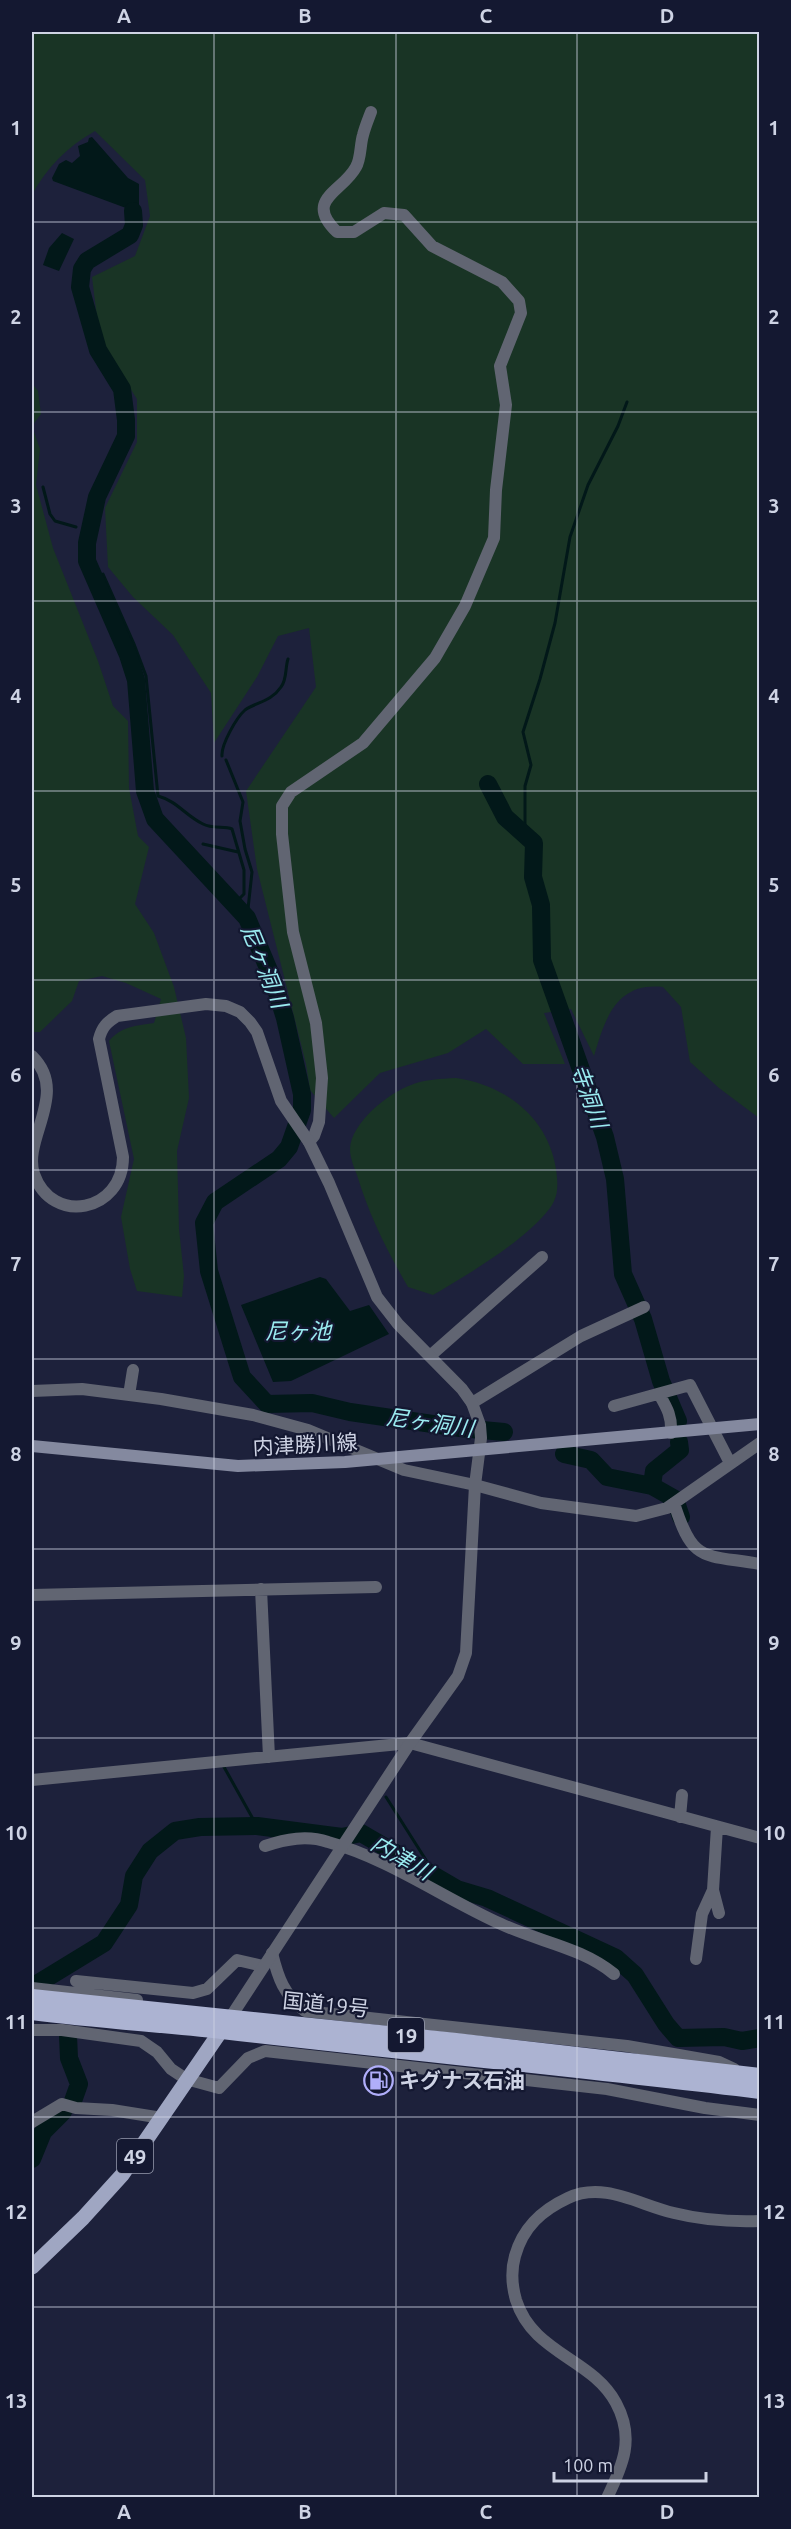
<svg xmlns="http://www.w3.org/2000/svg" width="791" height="2529" viewBox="0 0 791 2529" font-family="Ubuntu,'Noto Sans JP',sans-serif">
	<rect width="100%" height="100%" fill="#1d213b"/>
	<path fill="#193425" d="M32,32h727v1086l-40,-30 -29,-26 -9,-55 -18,-20c-47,-5 -58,32 -69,69l-23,-47 -27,4 21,51h-42l-37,-35 -38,24 -68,20 -46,45 -24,-28 -4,-26 -49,-195 -11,-78 70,-104 -7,-59 -31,8 -21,41 -43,66 -3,-50 -38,-58 -40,-38 -25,-30 -3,-59 32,-66v-43l-37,-57 -8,-65 43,-21 15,-40 -5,-36 -50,-49c-28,16 -48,36 -63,64z
		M32,383l6,8 3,23 -9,12 8,23 -4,36 17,63 45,113 15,45 15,15 1,67 9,48 11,11 -14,57 19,29 20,54 12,51 3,60 -12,53 2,78 5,47 -2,21 -45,-6 -7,-22 -9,-52 13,-58 -25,-118c13,-15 26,-15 45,-18l7,-24 -35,-16 -24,-7 -23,5 -7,20 -32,31h-8z
		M456,1078c49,7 92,39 100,91 2,14 3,27 -6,39 -25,33 -81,66 -117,87l-25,-8c-21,-36 -39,-72 -51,-112 -3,-8 -7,-17 -7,-26 1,-26 38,-56 61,-64 14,-6 30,-6 45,-7z"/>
	<path fill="#021819" d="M92,137l36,41 11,6v22l-5,5 -81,-30 -1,-3 7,-14 7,-4 6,3 8,-7 -2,-10 10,-4 1,-4z
		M62,233l12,6 -15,32 -16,-6 6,-17z
		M320,1277l6,2 24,32 19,-6 20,29 -98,47 -18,1 -32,-77z"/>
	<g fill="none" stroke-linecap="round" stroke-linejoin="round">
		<path stroke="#021819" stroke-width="3" d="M43,487l7,27 5,7 21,6
			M103,574l31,70 12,32 12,120c19,5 28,20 45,28 9,5 21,2 29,5l12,41v24l-9,9
			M222,756c-1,-11 14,-38 23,-46 11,-8 26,-8 36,-23 6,-7 4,-19 7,-28
			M226,760l17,42 -3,19 5,28 7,23 -5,46
			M525,834v-48l6,-21 -8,-33 17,-53 15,-56 15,-86 18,-52 30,-59 9,-24
			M203,844l35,8
			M224,1767l33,59
			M386,1797l52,82"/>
		<path stroke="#021819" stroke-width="18" d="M133,211l1,14 -4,10 -43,26 -5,8 -2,18 18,63 24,39 4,31v16l-29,61 -10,46v18l41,94 8,25 9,111 10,28 92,99 26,62 12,38 17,76v16l-13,37 -10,12 -64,43 -11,21 5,48 33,106 25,27 45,-1 38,9 110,16 44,4
			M488,784l17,33 29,26 -1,34 8,28 1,55 63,177 10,42 8,95 20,45 18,62 17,40
			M564,1454l27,6 16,17 45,9 23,13 6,18
			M652,1486l2,-15 26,-21 -1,-8
			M32,1987l72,-44 25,-38 5,-29 16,-25 25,-20 25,-4 57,-1 85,11 19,-4 96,56 30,9 129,60 19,17 31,49 12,14 46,-1 18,4 18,-3
			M68,2036l1,22 10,26 -6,17
			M32,2159l11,-27 20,-20"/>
		<path stroke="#616572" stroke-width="12" d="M309,1142l5,-6 5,-14 3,-44 -6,-55 -23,-91 -11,-98v-28l9,-14 72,-49 72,-85 30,-52 29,-68 2,-48 10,-85 -6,-39 21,-53 -2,-12 -17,-19 -70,-36 -28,-31 -20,-2 -30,19h-17c-34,-33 6,-40 19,-65 5,-8 4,-22 7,-32 2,-8 5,-15 8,-23
			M430,1356l112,-99
			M32,1391l50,-2 79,10 92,16 55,15 96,40 71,15 66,18 95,13 31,-8 93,-65
			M659,1394c8,14 13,22 12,39
			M129,1395l4,-25
			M472,1403l109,-67 63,-29
			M614,1406l76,-21 40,78
			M674,1503c19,61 29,51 86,61
			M261,1589l8,168
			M32,1595l344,-8
			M32,1780l378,-37 350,95
			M680,1817l2,-22
			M717,1827l-4,63 6,23
			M265,1846c21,-7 42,-11 63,-4 62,17 115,56 173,82 38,18 80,23 113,50
			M272,1953c6,25 12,42 33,58l322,35 92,16 15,7
			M696,1959l6,-45 11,-24
			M76,1981l117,12 14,-4 30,-29 26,6
			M32,1988l105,12
			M32,2030h30l79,11 16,11 14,17 15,10 33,9 29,-30 17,-7 342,38 98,19 55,7
			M32,2122l30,-18 14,4 36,2 50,8"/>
		<path stroke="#616572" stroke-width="12" d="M32,1056c38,37 -10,83 2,118 18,52 89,38 89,-17l-24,-118c3,-12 8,-17 18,-23l89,-12 20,2 14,6 10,10 7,10 24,69 28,41 20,41 48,114 21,27 64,65 10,14 8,22 1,13 -6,47 -9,168 -8,23 -48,67 -180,275
			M607,2498c16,-33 28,-60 9,-95 -24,-45 -83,-49 -100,-103 -4,-14 -5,-30 -1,-44 8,-29 27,-46 53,-58 36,-17 71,7 106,15 28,7 57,9 86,8"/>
		<path stroke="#84899f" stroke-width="12" d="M32,1446l206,20 107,-4 415,-38"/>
		<path stroke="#9fa6c2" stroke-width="15" d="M32,2267l51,-49 39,-43 105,-153"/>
		<path stroke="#acb3d2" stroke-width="16" d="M32,1997l424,44 304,35
			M32,2012c63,8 126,12 190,19 179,21 358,38 538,60"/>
	</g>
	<path fill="none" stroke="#ced3e4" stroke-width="1.5" stroke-opacity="0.55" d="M214,32v2466M396,32v2466M577,32v2466M32,222h728M32,412h728M32,601h728M32,791h728M32,980h728M32,1170h728M32,1359h728M32,1549h728M32,1738h728M32,1928h728M32,2117h728M32,2307h728"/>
	<defs>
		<symbol id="fuel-ring" viewBox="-11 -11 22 22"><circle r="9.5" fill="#141831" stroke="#b0aefa" stroke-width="1.5"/><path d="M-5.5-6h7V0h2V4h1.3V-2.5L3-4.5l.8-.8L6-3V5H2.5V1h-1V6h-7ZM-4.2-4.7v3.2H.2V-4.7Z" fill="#b0aefa"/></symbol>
	</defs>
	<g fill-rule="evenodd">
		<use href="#fuel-ring" x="362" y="2064" width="33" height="33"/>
	</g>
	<g text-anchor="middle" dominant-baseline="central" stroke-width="4.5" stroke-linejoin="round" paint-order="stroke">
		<g fill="#141831" stroke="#969bae" stroke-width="1.5">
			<rect x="388" y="2018" width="36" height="34" rx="4.5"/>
			<rect x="117" y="2139" width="36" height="34" rx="4.5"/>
		</g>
		<g font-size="20" font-weight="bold" fill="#ced3e4">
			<text x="406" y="2035">19</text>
			<text x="135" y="2156">49</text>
		</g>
		<g font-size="21" fill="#ced3e4" stroke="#141831">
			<text transform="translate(305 1444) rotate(-3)">内津勝川線</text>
			<text transform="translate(326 2004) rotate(6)">国道19号</text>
		</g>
		<g font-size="21" font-weight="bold" fill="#ced3e4" stroke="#141831" text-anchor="start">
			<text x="399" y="2080">キグナス石油</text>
		</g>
		<g font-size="22" font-style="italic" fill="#9aebf0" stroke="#141831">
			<text transform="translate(265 966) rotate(68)">尼ヶ洞川</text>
			<text transform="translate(590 1096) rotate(70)">寺洞川</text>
			<text x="298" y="1330">尼ヶ池</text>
			<text transform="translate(430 1422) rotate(8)">尼ヶ洞川</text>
			<text transform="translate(402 1857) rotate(30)">内津川</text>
		</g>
	</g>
	<rect width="791" height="2529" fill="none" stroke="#141831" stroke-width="66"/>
	<path d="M554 2472v9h152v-9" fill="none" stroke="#ced3e4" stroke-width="3"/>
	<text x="563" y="2472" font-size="18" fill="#ced3e4" stroke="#141831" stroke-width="4.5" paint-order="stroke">100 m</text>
	<rect x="33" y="33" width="725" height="2463" fill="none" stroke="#ced3e4" stroke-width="2"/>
	<g font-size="20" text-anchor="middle" font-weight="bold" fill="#ced3e4">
		<text x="124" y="23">A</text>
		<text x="305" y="23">B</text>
		<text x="486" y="23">C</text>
		<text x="667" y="23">D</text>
		<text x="16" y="135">1</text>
		<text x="774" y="135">1</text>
		<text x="16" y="324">2</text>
		<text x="774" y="324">2</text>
		<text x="16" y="513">3</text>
		<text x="774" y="513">3</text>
		<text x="16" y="703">4</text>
		<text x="774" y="703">4</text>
		<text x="16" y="892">5</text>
		<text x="774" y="892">5</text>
		<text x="16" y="1082">6</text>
		<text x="774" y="1082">6</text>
		<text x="16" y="1271">7</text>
		<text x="774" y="1271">7</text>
		<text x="16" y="1461">8</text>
		<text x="774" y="1461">8</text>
		<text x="16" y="1650">9</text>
		<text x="774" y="1650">9</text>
		<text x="16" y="1840">10</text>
		<text x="774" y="1840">10</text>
		<text x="16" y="2029">11</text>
		<text x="774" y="2029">11</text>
		<text x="16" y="2219">12</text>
		<text x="774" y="2219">12</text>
		<text x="16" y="2408">13</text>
		<text x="774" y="2408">13</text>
		<text x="124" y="2519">A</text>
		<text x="305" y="2519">B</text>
		<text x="486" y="2519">C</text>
		<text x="667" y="2519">D</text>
	</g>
</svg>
